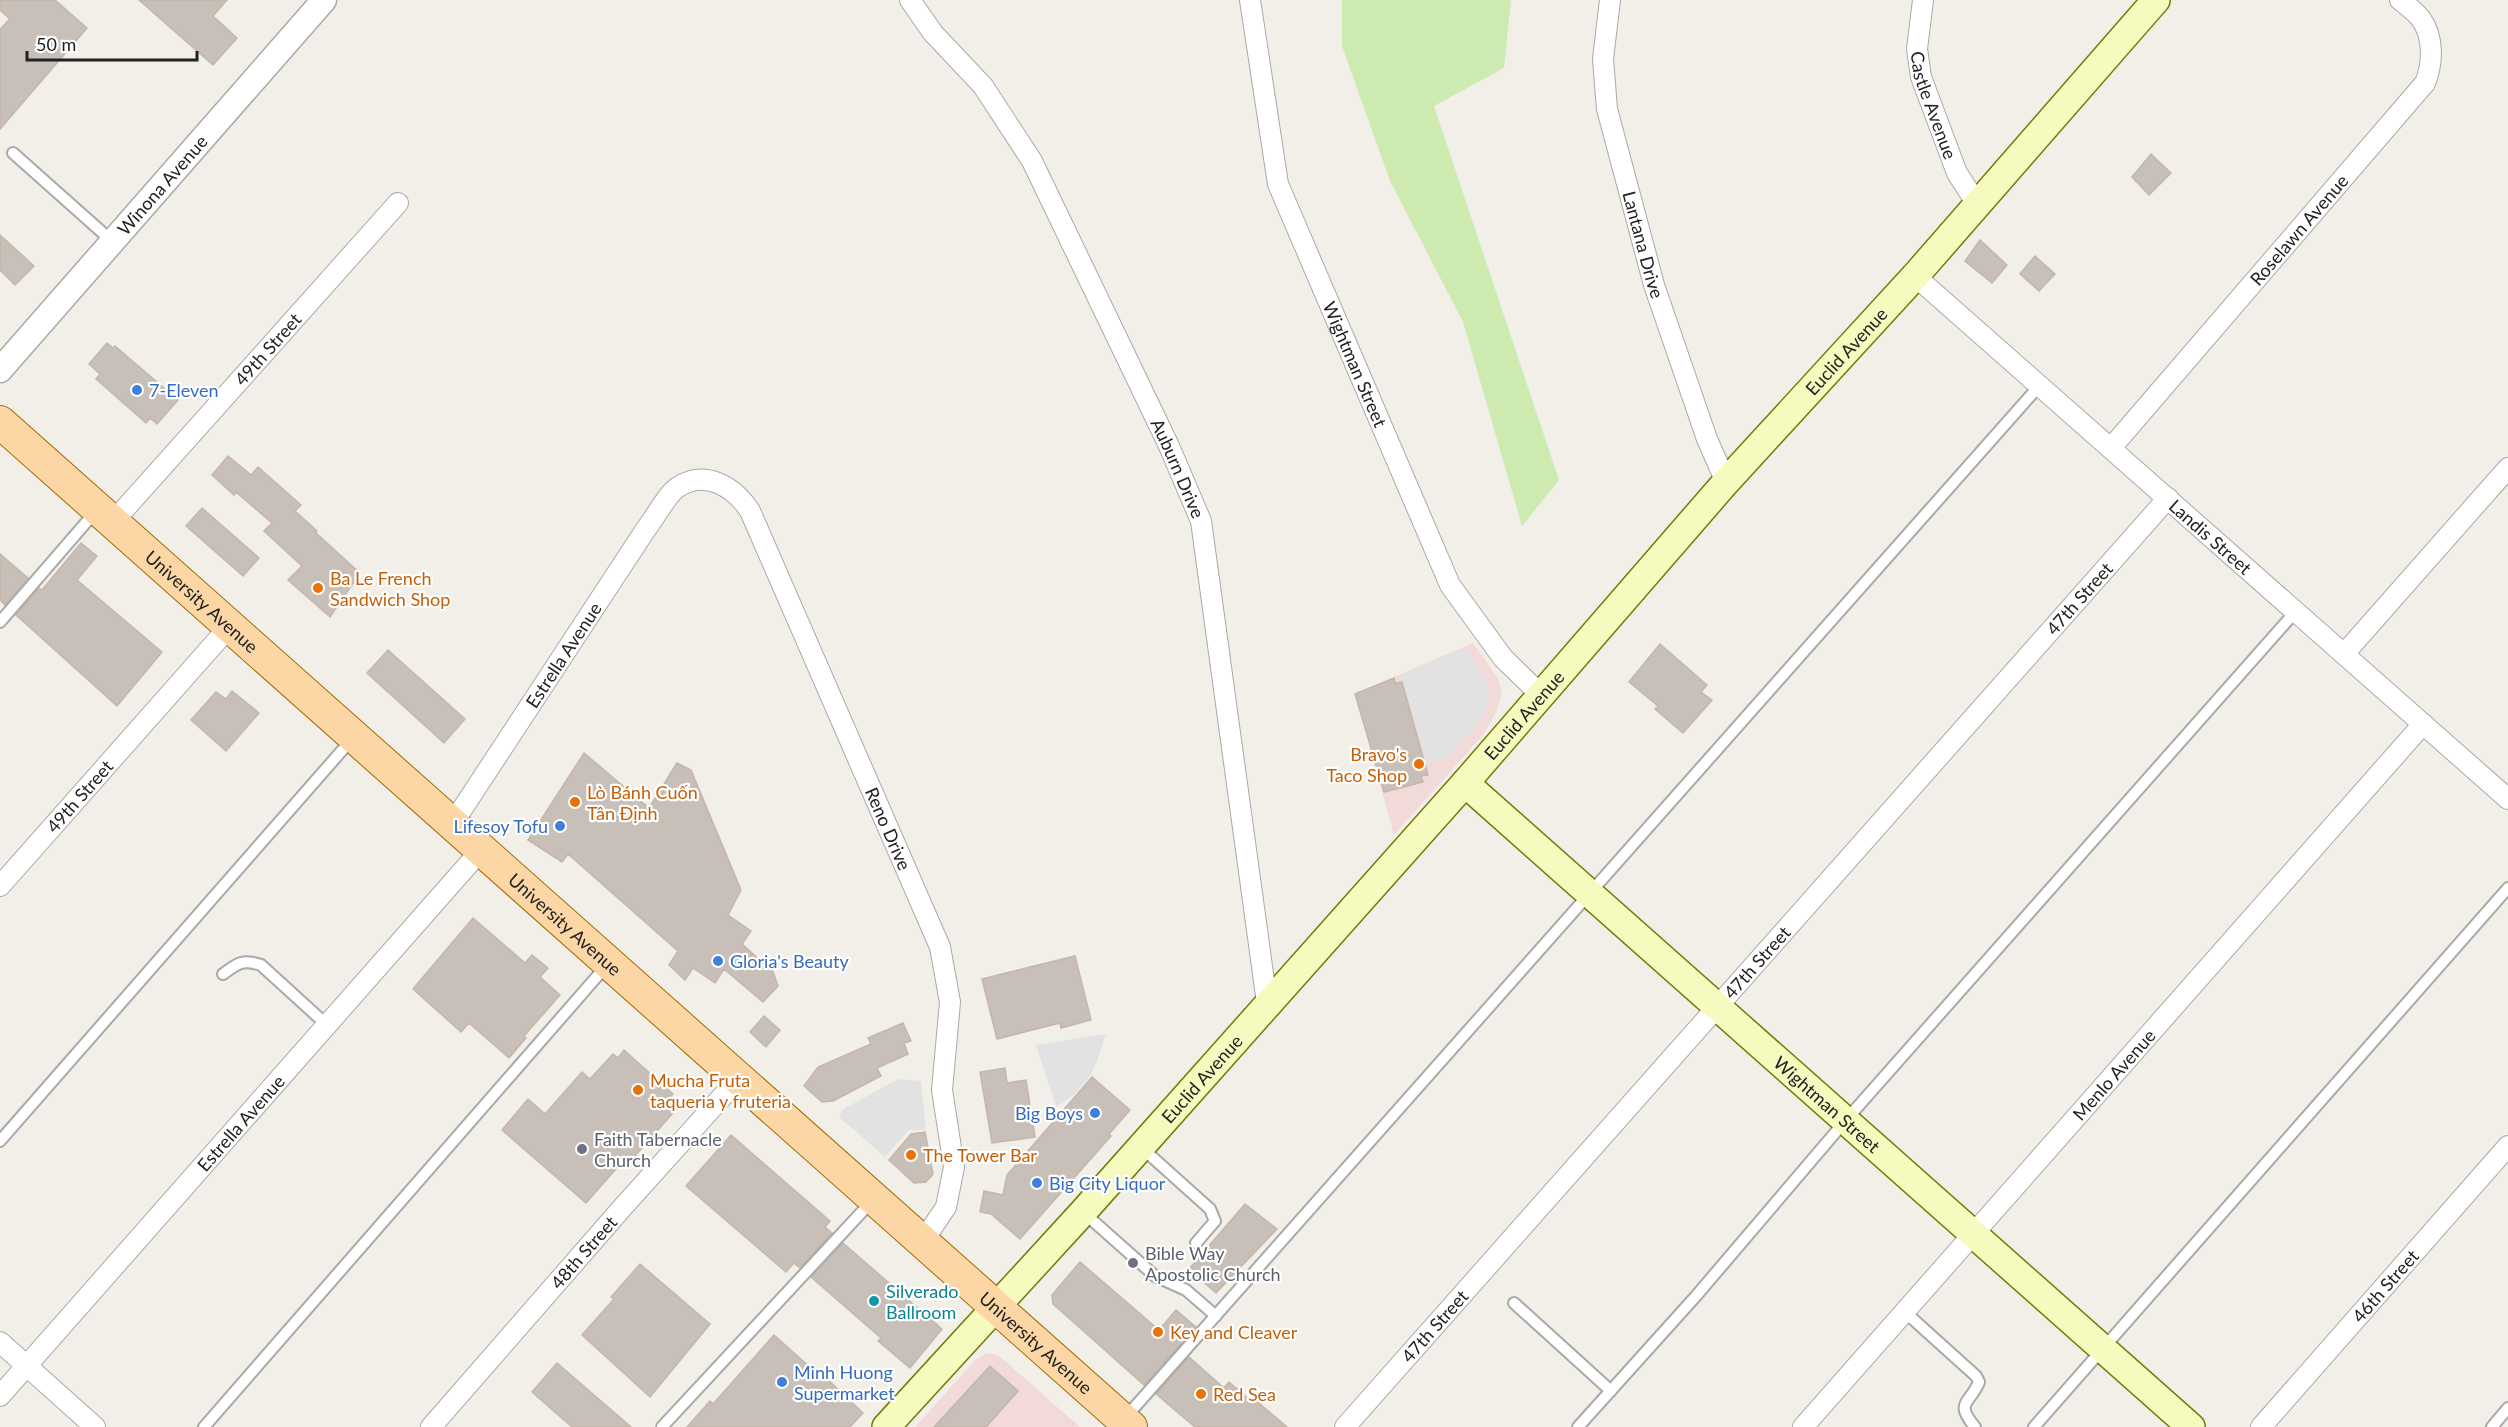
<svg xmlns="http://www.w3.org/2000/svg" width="2508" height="1427" viewBox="0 0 2508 1427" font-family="Lato,sans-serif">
	<rect width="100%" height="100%" fill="#f2efe9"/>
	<path fill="#f2dad9" d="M1473,643l25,35 4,16 -6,18 -12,22 -90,101 -39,-141z
		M987,1353l11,2 82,72h-165l61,-68z"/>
	<path fill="#cdebb0" d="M1342,0h169l-7,68 -70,38 125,374 -37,46 -59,-204 -73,-141 -48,-135z"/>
	<path fill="#e2e2e2" d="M1463,648l2,3h2l19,29 3,13 -1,12 -8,15 -35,40 -2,-2 -16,5 -27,-88z
		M1106,1034l-9,27 -7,15 -16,19 -18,12 -20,-62z
		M898,1079l23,2 5,48 -12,2 -4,-2 -25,28 -46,-40 3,-7z"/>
	<path fill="#c7bfb8" stroke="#c4b6ab" stroke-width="1.5" d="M0,0h55l32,28 -87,101v-100l10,-10 -10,-9z
		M139,0h88l-14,16 24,22 -24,27z
		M2151,154l20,19 -22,22 -17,-18z
		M0,235l34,31 -19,19 -15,-15z
		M1980,240l27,25 -15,18 -27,-22z
		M2035,256l20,18 -16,17 -19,-17z
		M107,343l6,5 2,-2 63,54 -21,24 -7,-6 -4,5 -50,-44 4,-5 -11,-10z
		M228,456l23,19 7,-8 43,38 -6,6 22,20 -1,2 44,40 -30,44 -42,-37 14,-14 -38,-35 8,-8 -36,-31 -2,3 -22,-20z
		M202,508l57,50 -16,18 -57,-50z
		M81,543l16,13 -20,24 85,72 -45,54 -101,-91 23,-27 3,2z
		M0,554l28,24 -23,27 -5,-5z
		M1660,644l47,41 -6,7 11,8 -29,33 -28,-24 3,-3 -29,-24z
		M388,650l77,69 -21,24 -77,-70z
		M1394,678l1,5 7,-1 26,93 -7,1 2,6 -39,10 -29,-98z
		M232,691l27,22 -33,38 -35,-31 25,-28 10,7z
		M584,753l65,55 28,-45 14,7 50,120 -13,25 23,16 -9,13 31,28 5,14 -15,16 -39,-33 -9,14 -22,-15 -8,12 -16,-15 9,-14 -110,-97 -6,8 -34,-22z
		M473,918l52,45 7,-8 16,13 -8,9 20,18 -36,41 2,2 -17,20 -40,-35 -8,9 -48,-43z
		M1075,956l16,64 -30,8 -1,-5 -63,16 -15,-60z
		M764,1016l16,14 -14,17 -16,-15z
		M903,1023l8,18 -7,2 4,11 -31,14 4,8 -48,25 -11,1 -18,-16 14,-19 53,-23 -3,-6z
		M624,1050l49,44 -3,3 10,8 -53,60 -4,-4 -37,42 -84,-73 26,-31 17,15 37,-42 8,7 23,-25 5,4z
		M1005,1068l2,15 19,-3 9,57 -43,6 -12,-71z
		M1092,1077l38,33 -21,24 2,2 -91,103 -29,-25 -11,-2 4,-21 19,4 4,-20z
		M925,1132l8,42 -7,8 -12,1 -25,-23 22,-26z
		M731,1135l99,86 -5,6 7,6 -32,35 -6,-5 -8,9 -100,-86z
		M1245,1204l32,25 -61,64 -27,-24z
		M843,1243l99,86 -32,39 -32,-27 3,-3 -70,-61z
		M1080,1262l79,68 17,-20 20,17 -52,58 -91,-81 -1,-9z
		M640,1264l70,60 -60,73 -68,-62 32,-36 -3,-2z
		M774,1335l48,43 2,-2 39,37 -13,14h-163l23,-26 3,3z
		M1189,1357l35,31 5,-6 22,19 2,-3 34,29h-92l-39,-33z
		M557,1363l74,64h-59l-40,-35z
		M990,1366l28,25 -32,36h-52z"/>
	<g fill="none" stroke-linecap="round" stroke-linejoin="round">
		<defs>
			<path id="service" d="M13,153l100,89
				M0,622l96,-111
				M223,974c15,-11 19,-15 38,-9l67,61
				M0,1141l352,-402
				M1142,1148l68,61 5,12 -19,22
				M1083,1212l72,64 31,14 30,26
				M1514,1303l97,88
				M1905,1312l71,64 3,6c-9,22 -25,20 -4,45
				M1125,1418l915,-1033
				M204,1427l403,-462
				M662,1427l210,-226
				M1578,1427l118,-131 150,-176 450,-509
				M2034,1427l474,-539
				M2492,1427l16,-19"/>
			<g id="minor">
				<path id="s1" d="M910,0l23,33 50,53 49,75 137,285 32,75 66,482"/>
				<path id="s2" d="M1250,0l28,184 172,401 53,73 37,36"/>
				<path id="s3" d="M1610,0l-7,59 4,50 47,176 53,154 19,43"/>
				<path id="s4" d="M1923,0l-6,49 4,28 36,96 20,31"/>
				<path id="s5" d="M1915,276l593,523"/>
				<path id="s6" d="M2111,448l314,-365c8,-19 9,-46 -4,-64 -5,-7 -14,-13 -21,-19"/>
				<path id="s7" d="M113,522l285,-319"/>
				<path d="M2344,654l164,-186"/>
				<path id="s8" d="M453,823l193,-294c8,-10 22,-36 32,-42 28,-18 56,0 72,24l190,436 10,55 -8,88 12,77 -8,40 -23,34"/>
				<path id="s9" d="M0,886l230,-260"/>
				<path d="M0,1342l95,85"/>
				<path id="s10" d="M0,1396l482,-547"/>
				<path id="s11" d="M431,1427l191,-219 117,-130"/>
				<path id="s12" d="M1345,1427l823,-929"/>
				<path id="s13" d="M1803,1427l620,-703"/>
				<path id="s14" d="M2261,1427l247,-281"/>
			</g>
			<g id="tertiary">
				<path id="s15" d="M0,370l324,-370"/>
			</g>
			<g id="secondary">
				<path id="s16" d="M1465,783l726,644"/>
				<path id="s17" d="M886,1427l197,-215 382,-429 261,-301 189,-206 241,-276"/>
			</g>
			<g id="primary">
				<path id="s18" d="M0,422l1131,1005"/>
			</g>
		</defs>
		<use href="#service" stroke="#a9a9a9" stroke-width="14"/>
		<use href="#minor" stroke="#a9a9a9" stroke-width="22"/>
		<use href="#tertiary" stroke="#a9a9a9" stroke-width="27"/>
		<use href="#secondary" stroke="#707d05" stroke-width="30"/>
		<use href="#primary" stroke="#a06b00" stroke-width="34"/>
		<use href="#service" stroke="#fff" stroke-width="10"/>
		<use href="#minor" stroke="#fff" stroke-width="20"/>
		<use href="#tertiary" stroke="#fff" stroke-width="24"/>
		<use href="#secondary" stroke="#f7fabf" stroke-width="27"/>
		<use href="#primary" stroke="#fcd6a4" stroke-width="32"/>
	</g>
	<g fill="#3f7fe0" stroke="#fff" stroke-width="2">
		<circle cx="137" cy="390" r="6"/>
		<circle cx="560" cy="826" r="6"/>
		<circle cx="718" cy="961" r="6"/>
		<circle cx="1095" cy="1113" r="6"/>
		<circle cx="1037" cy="1183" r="6"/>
		<circle cx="782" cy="1382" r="6"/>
	</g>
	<g fill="#e8710a" stroke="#fff" stroke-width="2">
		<circle cx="318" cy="588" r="6"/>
		<circle cx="1419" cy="764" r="6"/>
		<circle cx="575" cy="802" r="6"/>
		<circle cx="638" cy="1090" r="6"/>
		<circle cx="911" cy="1155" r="6"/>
		<circle cx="1158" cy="1332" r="6"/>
		<circle cx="1201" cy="1394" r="6"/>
	</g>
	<g fill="#6b7280" stroke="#fff" stroke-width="2">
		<circle cx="582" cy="1149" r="6"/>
		<circle cx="1133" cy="1263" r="6"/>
	</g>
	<circle fill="#0f9aa8" stroke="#fff" stroke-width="2" cx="874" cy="1301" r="6"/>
	<g text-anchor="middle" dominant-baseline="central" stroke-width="4.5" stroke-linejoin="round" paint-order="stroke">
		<g font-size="18" fill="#222" stroke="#fff">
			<text stroke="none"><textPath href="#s4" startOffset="108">Castle Avenue</textPath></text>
			<text stroke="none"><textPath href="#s15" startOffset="246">Winona Avenue</textPath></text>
			<text stroke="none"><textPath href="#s6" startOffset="288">Roselawn Avenue</textPath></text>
			<text stroke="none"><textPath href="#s3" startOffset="250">Lantana Drive</textPath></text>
			<text stroke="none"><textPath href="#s7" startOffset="232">49th Street</textPath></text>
			<text stroke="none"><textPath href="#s17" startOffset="1442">Euclid Avenue</textPath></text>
			<text stroke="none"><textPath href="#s2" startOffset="382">Wightman Street</textPath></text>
			<text stroke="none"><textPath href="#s1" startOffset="543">Auburn Drive</textPath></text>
			<text stroke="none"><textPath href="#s5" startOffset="394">Landis Street</textPath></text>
			<text stroke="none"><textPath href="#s12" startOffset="1107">47th Street</textPath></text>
			<text stroke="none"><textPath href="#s18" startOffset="270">University Avenue</textPath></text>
			<text stroke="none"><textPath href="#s8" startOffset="201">Estrella Avenue</textPath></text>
			<text stroke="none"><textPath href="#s17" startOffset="956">Euclid Avenue</textPath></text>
			<text stroke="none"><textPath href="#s9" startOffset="120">49th Street</textPath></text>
			<text stroke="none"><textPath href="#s8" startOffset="836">Reno Drive</textPath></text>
			<text stroke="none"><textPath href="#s18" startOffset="756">University Avenue</textPath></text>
			<text stroke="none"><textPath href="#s12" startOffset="621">47th Street</textPath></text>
			<text stroke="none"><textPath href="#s13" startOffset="470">Menlo Avenue</textPath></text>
			<text stroke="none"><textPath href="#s17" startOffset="470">Euclid Avenue</textPath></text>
			<text stroke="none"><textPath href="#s16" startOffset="484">Wightman Street</textPath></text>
			<text stroke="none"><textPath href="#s10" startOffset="364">Estrella Avenue</textPath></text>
			<text stroke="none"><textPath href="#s11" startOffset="232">48th Street</textPath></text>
			<text stroke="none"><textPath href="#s14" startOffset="188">46th Street</textPath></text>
			<text stroke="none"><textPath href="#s12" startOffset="135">47th Street</textPath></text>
			<text stroke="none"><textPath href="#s18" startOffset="1386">University Avenue</textPath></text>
		</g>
		<g font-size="18" fill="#366cbe" stroke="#fff" text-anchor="start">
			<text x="149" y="390">7-Eleven</text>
			<text x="548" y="826" text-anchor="end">Lifesoy Tofu</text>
			<text x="730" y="961">Gloria's Beauty</text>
			<text x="1083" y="1113" text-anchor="end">Big Boys</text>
			<text x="1049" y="1183">Big City Liquor</text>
			<text x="794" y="1372">Minh Huong<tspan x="794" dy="21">Supermarket</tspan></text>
		</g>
		<g font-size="18" fill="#c56008" stroke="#fff" text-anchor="start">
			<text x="330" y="578">Ba Le French<tspan x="330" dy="21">Sandwich Shop</tspan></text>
			<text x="1407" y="754" text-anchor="end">Bravo's<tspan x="1407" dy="21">Taco Shop</tspan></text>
			<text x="587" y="792">Lò Bánh Cuốn<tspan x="587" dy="21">Tân Định</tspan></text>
			<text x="650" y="1080">Mucha Fruta<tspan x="650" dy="21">taqueria y fruteria</tspan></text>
			<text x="923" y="1155">The Tower Bar</text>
			<text x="1170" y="1332">Key and Cleaver</text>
			<text x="1213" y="1394">Red Sea</text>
		</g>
		<g font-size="18" fill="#5b616d" stroke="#fff" text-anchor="start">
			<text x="594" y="1139">Faith Tabernacle<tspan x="594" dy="21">Church</tspan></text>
			<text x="1145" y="1253">Bible Way<tspan x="1145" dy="21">Apostolic Church</tspan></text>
		</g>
		<g font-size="18" fill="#0d838f" stroke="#fff" text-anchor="start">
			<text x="886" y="1291">Silverado<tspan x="886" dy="21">Ballroom</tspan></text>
		</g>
	</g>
	<path d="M27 51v9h170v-9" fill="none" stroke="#222222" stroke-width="3"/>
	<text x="36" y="51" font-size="18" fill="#222222" stroke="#ffffff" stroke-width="4.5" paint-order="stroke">50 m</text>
</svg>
